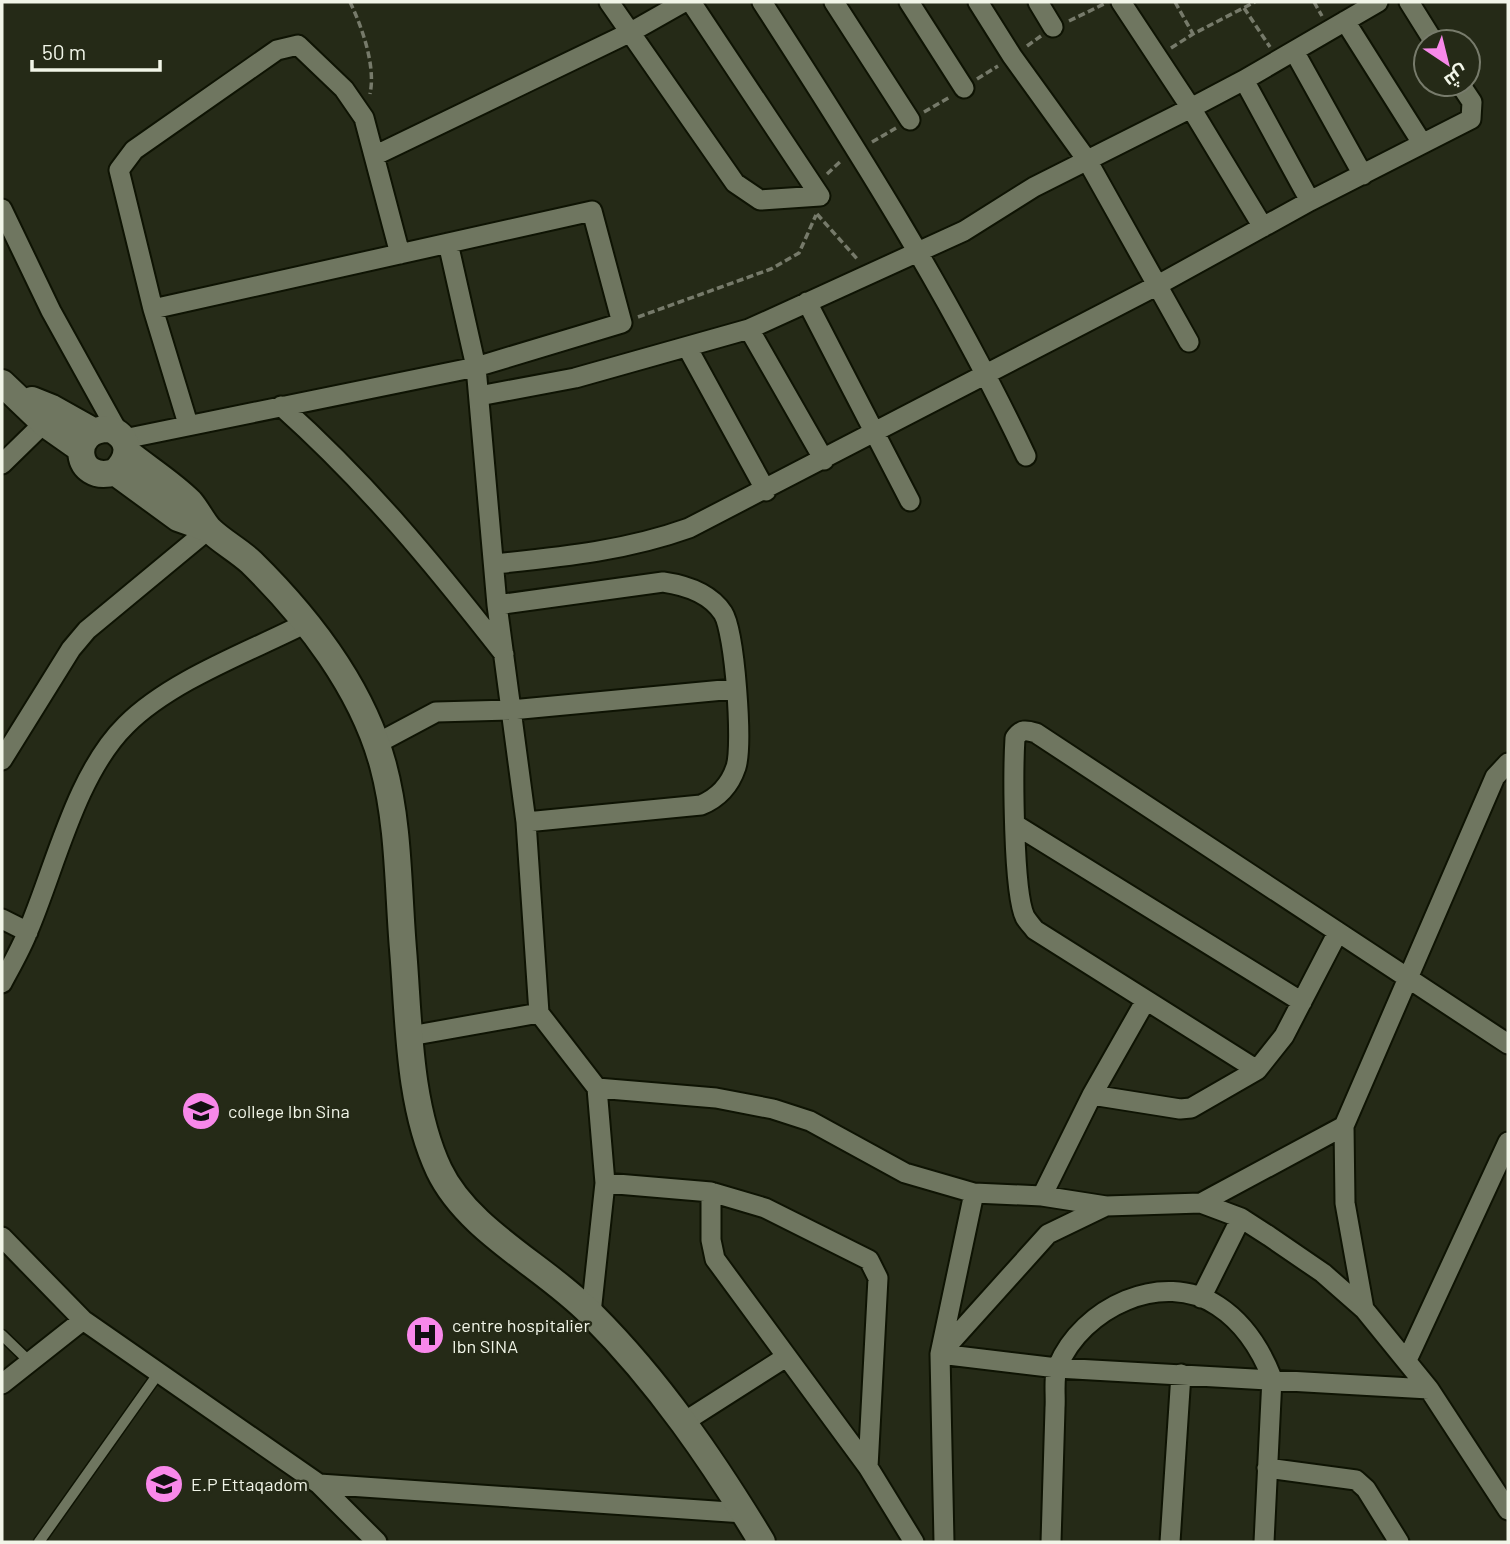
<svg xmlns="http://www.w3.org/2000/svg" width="1510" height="1544" viewBox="0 0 1510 1544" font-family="Barlow,Cairo,sans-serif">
	<rect width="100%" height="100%" fill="#252a17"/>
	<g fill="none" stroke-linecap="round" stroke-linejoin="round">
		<defs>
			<path id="service" d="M2,1335l28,27
				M39,1542l119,-168"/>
			<path id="minor" d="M609,2l126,181 25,17 60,-4 -129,-194
				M762,2c95,147 189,295 264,454
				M834,2l76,118
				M909,2l55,86
				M978,2l34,54 75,104 102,182
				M1038,2l15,25
				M1121,2l70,106 53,-28 66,121 161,-82 1,-17 -12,-18
				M1409,2l25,40
				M1345,21l77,122
				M1294,51l69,124
				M1244,80l134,-78
				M374,156l257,-124 53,-30
				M2,209l49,102 67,121
				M448,243l28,124 21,238 29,217 13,191 58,75 8,95
				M807,302l103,199
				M749,329l75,131
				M687,347l79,144
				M479,396l96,-18 174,-49 215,-98 70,-44 157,-79 72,119
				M281,406c87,78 151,156 223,248
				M188,424l-35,-115 -34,-139 15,-20 143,-100 21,-5 46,44 20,29 36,136
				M124,439l352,-72 146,-44 -30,-112 -439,98
				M2,464l42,-41
				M494,564c67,-7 131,-13 195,-36l467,-242 154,-85
				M497,605l166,-23c21,3 47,11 60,31 12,19 20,132 13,154 -6,18 -18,31 -35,38l-175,17
				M376,744l60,-32 75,-2 223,-21
				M2,760l69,-111 16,-19 122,-101
				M1016,825l286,177
				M2,919l26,13
				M1338,932l-54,104 -27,34 -222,-140c-3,-4 -7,-8 -10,-13 -12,-25 -12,-147 -10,-179 6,-9 11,-8 21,-5 158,103 315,207 472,311
				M2,983c9,-17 19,-34 26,-52 27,-63 48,-157 98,-206 45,-45 123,-73 180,-102
				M410,1036l129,-23
				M597,1088l119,10 57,11 37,12 95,52 69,20
				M1092,1095l88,14 11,-1 66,-38
				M1344,1126l1,77 19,106
				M711,1192v48l4,19 153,208 46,75
				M1042,1196l50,-101 54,-95
				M1201,1203l143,-77 151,-349 13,-14
				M2,1237l81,83 236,164 58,58
				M1201,1298l40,-80
				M591,1313l14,-130 106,9 54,16 104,52 9,18 -10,189
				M940,1354l108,-120 58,-28 95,-3 40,15 28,18 54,37 41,36 65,80 79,121
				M940,1354l117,14 372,21
				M1407,1360l101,-218
				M2,1384l81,-64
				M684,1422l102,-65
				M1267,1468l89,12 10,9 33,53
				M319,1484l425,29
				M944,1542l-4,-188 34,-161 68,3 64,10
				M1051,1542c1,-44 3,-89 4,-134 1,-12 -2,-31 3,-42 24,-58 104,-97 160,-60 26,17 43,44 54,72l-8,164
				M1170,1542l11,-168"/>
			<path id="secondary" d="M2,383l42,40 37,26
				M32,400l20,8 41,23
				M128,453c20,16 44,31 62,49 7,8 12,19 19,27 12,12 29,21 42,33 56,55 111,126 132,203 16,59 15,124 20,184 6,72 5,155 36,221 29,61 107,97 153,145 67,67 121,146 170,227
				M115,472c16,-15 16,-34 -5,-43 -42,-2 -36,56 5,43l63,46 31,11"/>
		</defs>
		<use href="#service" stroke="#0e1303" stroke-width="13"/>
		<use href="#minor" stroke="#0e1303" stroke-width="23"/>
		<use href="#secondary" stroke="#0e1303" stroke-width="30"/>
		<path stroke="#767a6a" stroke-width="3.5" stroke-dasharray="7 3.5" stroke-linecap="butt" d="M350,2c12,25 26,64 20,92
			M1175,2l18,32 62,-32
			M1314,2l8,14
			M1244,8l26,39
			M1069,21l37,-18
			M1027,46l14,-10
			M1171,48l22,-14
			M977,79l21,-13
			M924,112l26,-15
			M872,142l24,-14
			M827,174l15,-14
			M817,214l42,47
			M638,317l133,-48 28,-16 17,-38"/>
		<use href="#service" stroke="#6f7660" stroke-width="10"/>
		<use href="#minor" stroke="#6f7660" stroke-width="19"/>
		<use href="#secondary" stroke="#6f7660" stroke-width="26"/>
	</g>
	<defs>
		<symbol id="school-disc" viewBox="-11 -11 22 22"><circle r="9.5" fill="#f888ea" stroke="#252a17"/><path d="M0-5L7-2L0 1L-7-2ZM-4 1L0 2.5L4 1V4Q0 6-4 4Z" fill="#111"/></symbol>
		<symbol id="hospital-disc" viewBox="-11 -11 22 22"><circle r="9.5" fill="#f888ea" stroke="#252a17"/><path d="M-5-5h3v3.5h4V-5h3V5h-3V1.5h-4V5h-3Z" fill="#111"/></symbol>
	</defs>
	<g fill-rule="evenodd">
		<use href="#school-disc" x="179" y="1089" width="44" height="44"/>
		<use href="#hospital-disc" x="403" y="1313" width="44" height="44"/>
		<use href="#school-disc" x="142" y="1462" width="44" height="44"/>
	</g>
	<g text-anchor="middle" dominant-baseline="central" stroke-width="5" stroke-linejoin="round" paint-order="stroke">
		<g font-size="18" fill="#f1f5e8" stroke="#252a17" text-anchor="start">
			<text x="228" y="1111">college Ibn Sina</text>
			<text x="452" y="1325">centre hospitalier<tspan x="452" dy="21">Ibn SINA</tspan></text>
			<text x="191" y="1484">E.P Ettaqadom</text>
		</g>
	</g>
	<rect width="1510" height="1544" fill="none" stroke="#f1f5e8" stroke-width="7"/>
	<g transform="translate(1447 63) rotate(145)"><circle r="33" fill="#252a17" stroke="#777b6b" stroke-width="2"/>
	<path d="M0-5L12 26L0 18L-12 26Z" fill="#f888ea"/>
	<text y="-10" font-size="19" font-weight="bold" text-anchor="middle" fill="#f1f5e8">ش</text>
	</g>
	<path d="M32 60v10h128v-10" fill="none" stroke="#f1f5e8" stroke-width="3.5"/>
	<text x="42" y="60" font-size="21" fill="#f1f5e8" stroke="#252a17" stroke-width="5" paint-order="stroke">50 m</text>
</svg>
